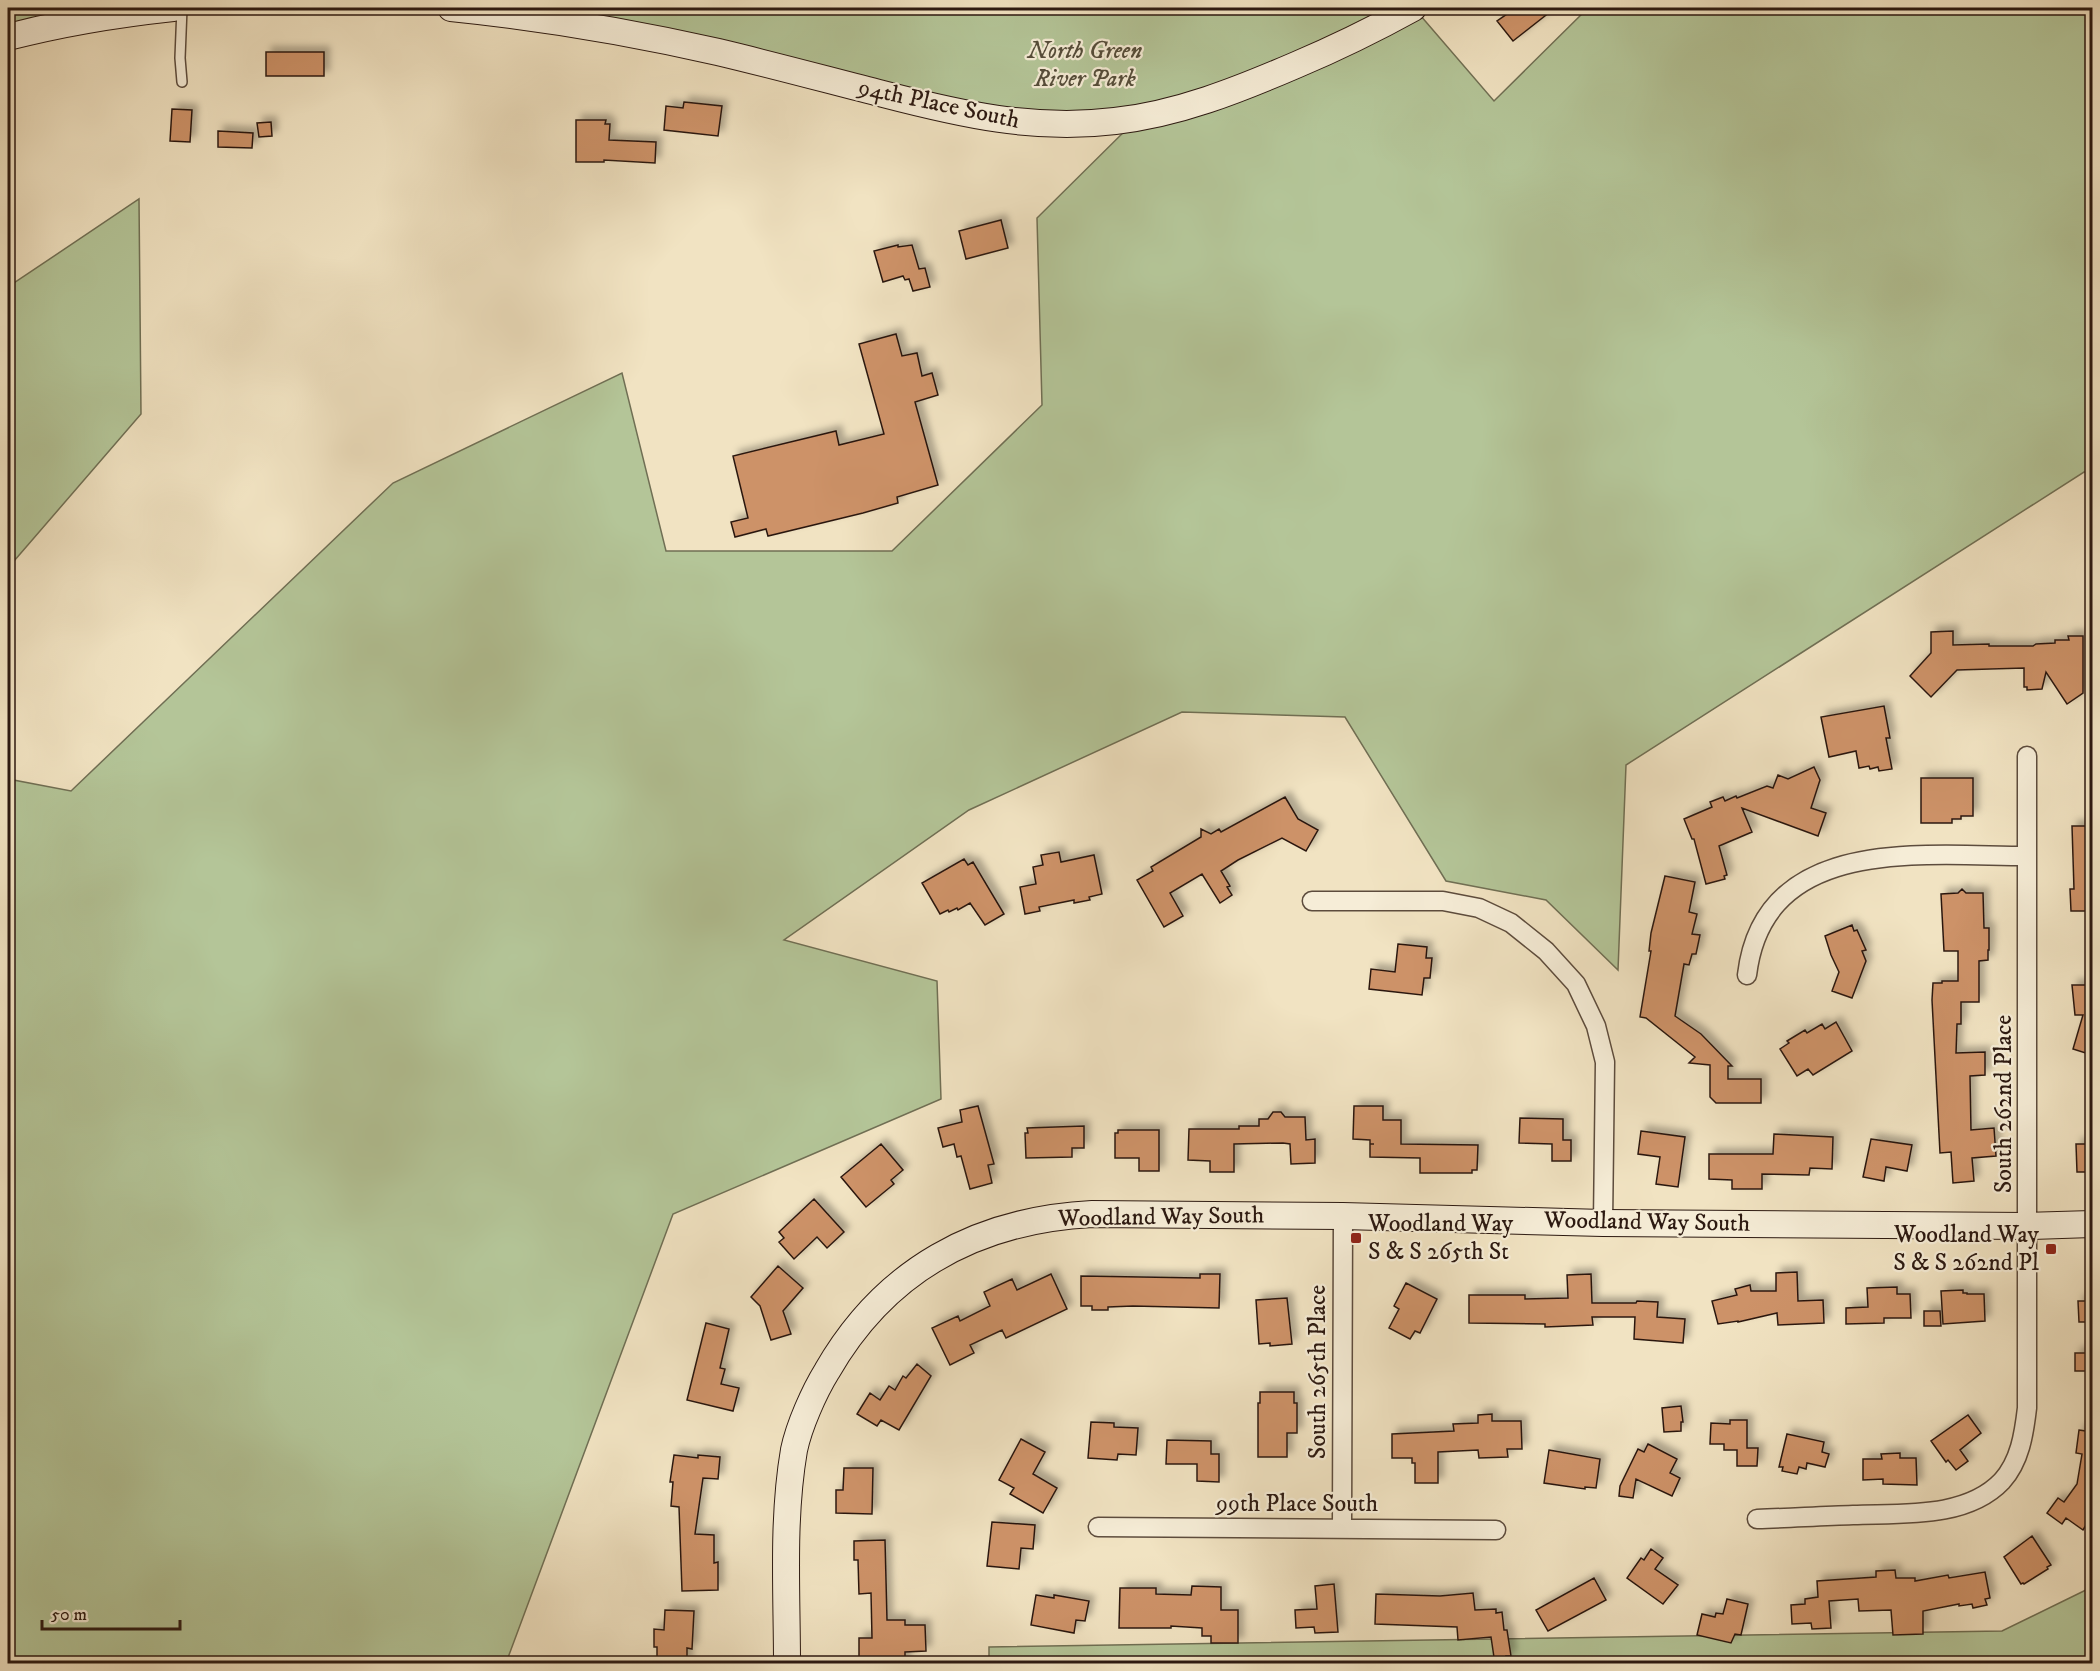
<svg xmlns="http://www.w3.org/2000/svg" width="2100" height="1671" viewBox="0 0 2100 1671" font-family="'IM FELL DW Pica',serif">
	<defs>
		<filter id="shadow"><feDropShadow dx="5.5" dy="-5.5" stdDeviation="3" flood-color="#0004"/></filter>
	</defs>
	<rect width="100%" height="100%" fill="#f1e3c2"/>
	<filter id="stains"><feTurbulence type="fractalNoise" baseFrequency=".00333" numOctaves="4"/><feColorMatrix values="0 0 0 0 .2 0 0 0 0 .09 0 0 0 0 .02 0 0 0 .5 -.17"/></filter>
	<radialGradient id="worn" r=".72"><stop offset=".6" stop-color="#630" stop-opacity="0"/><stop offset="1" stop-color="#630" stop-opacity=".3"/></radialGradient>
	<path fill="#b4c598" stroke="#706f54" stroke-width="1.5" d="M8,8h165l-165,29z
		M451,8h963l80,93 94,-93h504v464h-8l-458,293 -8,205 -72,-70 -100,-19 -101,-164 -163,-5 -213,98 -185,130 153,41 4,118 -268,115 -167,449h-498v-884l63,12 322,-308 229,-110 44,178h226l150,-146 -5,-187 100,-99 -65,5z
		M139,199l2,215 -133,154v-281z
		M2092,1587v76l-1103,1v-17l1013,-16z"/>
	<path fill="#cd9268" stroke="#2c1911" stroke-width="1.5" filter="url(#shadow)" d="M1502,8h53l-42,33 -16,-20 10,-7z
		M266,52h58v24h-58z
		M684,102l38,4 -4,30 -54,-6 2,-24 17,2z
		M172,109l20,1 -2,32 -20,-1z
		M576,120h30l-1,4h5l-1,16 47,2 -1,21 -51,-3v2h-28z
		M271,122l1,14 -13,1 -2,-14z
		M218,131l35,2 -1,15 -34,-1z
		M1001,220l7,28 -42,11 -7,-28z
		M898,245v2l14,-2 7,24 6,-1 5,19 -17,4 -4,-12 -4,1 -2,-4 -20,6 -9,-31z
		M896,334l6,22 15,-3 5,23 10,-3 6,22 -23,7 23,83 -41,12 1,6 -35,10 -95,23 -2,-7 -31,8 -4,-15 17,-4 -15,-62 103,-25 3,14 45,-11 -25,-90z
		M1953,631v14l36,-1v2h44l3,-2 19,-1v-3h14l-1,-4h15v57l-16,11 -21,-32 -4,17 -15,1v-3h-3v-19l-67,2 -26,27 -21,-21 21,-23v-21z
		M1884,706l6,32h-4l6,31 -13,2 -1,-4 -8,2 -1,-3 -10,2 -3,-17 -27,6 -8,-40z
		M1814,767l6,13 -9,28 15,5 -8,23 -76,-28 10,24 -33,14 8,29 -3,1 1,3 -19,5 -12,-45h-2l-8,-20 28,-12 -2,-5 13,-5 2,4 11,-5 1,2 30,-12 6,2 5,-13 10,4z
		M1921,778h52v38h-12v3h-9v4h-31z
		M1285,797l13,22 20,11 -12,21 -24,-13 -44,22 -17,11 9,15 -3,1 5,8 -12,8 -18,-29 -32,19 13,23 -19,11 -27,-47 16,-9 -2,-4 50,-30v-8l10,5 8,-5 2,3z
		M2072,826h20v85h-21l-1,-22h4z
		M1059,852l2,10 33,-7 8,39 -13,3 1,3 -16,3v-3l-35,7 1,4 -15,3 -5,-27 16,-3 -3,-17 10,-2 -2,-10z
		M964,859l4,6 5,-3 31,52 -19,11 -15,-22 -12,7 -1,-2 -8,4 -1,-2 -8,4 -18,-31z
		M1665,876l30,6 -6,30 8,2 -5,20 8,1 -4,19h-4l-3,11 -5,-1 -9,52 26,18 31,32h-4v13h33v24h-45l-6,-6v-32l-21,-2 6,-6 -49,-39 -6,-1 11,-66h-2l2,-18z
		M1962,889l4,4h17l1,35h5v22h-1v10l-9,1v41h-18v22h-4l-1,29 29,-1v23l-15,1 1,54 23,-2 2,28 -24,2 2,23 -21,2 -2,-31 -11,1 -8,-153 1,-17h9v-2h16v-30h-14l-3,-57 17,-1z
		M1852,925l2,6 3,-1 9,20 -4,1 4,10 -14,37 -20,-7 7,-19 -8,-17 -6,-19z
		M1398,944l29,3 -1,11h6l-2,20h-6l-2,17 -53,-6 2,-20 24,3z
		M2072,985h20v70l-19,-6 10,-34h-8z
		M1836,1022l16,29 -39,24 -5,-6 -11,7 -17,-27 9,-6 -2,-2 18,-11 2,3 15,-9 3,5z
		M978,1106l16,58 -6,1 4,18 -22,6 -9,-33 -4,1 -3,-13 -11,3 -5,-19 24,-6 -2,-12z
		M1354,1106h29v14h18v24l77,1 -1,25h-5v3h-52v-15l-50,-1v-13h4h-4v-4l-17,-1z
		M1273,1112h8l4,5h20l1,23 9,-1v24l-24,1 -1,-20 -7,-1 -49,1v28h-24v-11l-22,-1 1,-31h50v-3h20v-7h9z
		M1520,1118l43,1v21h8v21h-19v-17l-33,-1z
		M1084,1126v22h-12v9l-46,1 -1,-25h3l-1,-5z
		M1118,1130h41v41h-20v-13h-24v-25h3z
		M1641,1131l44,6 -7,50 -22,-3 4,-27 -22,-3z
		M1774,1134l59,3 -1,32 -22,-1 -1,7 -47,-1v15h-30v-9l-23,-1v-25h64z
		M1871,1139l41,6 -5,26 -21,-4 -2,14 -21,-4z
		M881,1144l22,26 -12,10 3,4 -28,23 -25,-30z
		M2076,1144h16v28h-15z
		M814,1199l30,33 -17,16 -10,-11 -23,22 -15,-17 5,-4 -5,-6z
		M778,1266l25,22 -20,23 8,23 -20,6 -11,-34 -9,-9z
		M1797,1272l1,29 25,-1 1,23 -46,2 -1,-12 -39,9v-1l-20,3 -6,-23 25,-6 -2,-6 15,-4 1,6h25v-18z
		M1051,1274l16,35 -61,29 -4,-8 -32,15 4,8 -24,12 -18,-37 26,-12 2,5 30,-15 -6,-14 28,-13 5,11z
		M1200,1274h20l-1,34 -86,-2 -25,1v3h-16v-4h-11v-30l119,2z
		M1591,1274l1,29h44l1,-2 21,1 -1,15 28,2 -2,24 -49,-4 1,-22h-43l1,8 -48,2v-3l-76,-1v-28h56v4l43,-1 -1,-23z
		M1406,1283l31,16 -17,34 -5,-2 -5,8 -21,-11 10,-19 -5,-3z
		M1897,1287v7h13l1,24h-27v5l-38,1v-16l22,-1 -1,-19z
		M1963,1290v3h4v1h17l1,27 -42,3 -2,-33z
		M1287,1298l5,46 -22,2v-3l-11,1 -3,-44z
		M2078,1301h14v21h-13z
		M1924,1311h16l1,15h-17z
		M706,1323l23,6 -9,39 5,1 -4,15 18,4 -6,23 -46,-11z
		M2075,1353h17v18h-17z
		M917,1364l14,12 -32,54 -18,-10 -4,6 -20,-12 13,-21 10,7 9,-14 6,4 8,-14 3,2z
		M1260,1392h34v11h3v30h-10v24h-29v-54h2z
		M1681,1406l2,16h-2v9l-17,1 -2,-24z
		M1492,1414v7h29l1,28h-15l1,8 -29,1 -1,-8 -40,2v31h-23v-20h-3v-5h-20v-24l62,-3 -1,-7 25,-1v-8z
		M1968,1415l13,18 -21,17 8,11 -12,9 -8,-10 -2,2 -15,-21z
		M1730,1420h17v28h11l-1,18h-20v-16h-13v-6h-14l1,-21 19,1z
		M1091,1422l23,1v4l24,1 -2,27 -18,-1 -1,6 -29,-2z
		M2079,1430l13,2v99l-6,-6 -3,5 -17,-12 -4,6 -15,-11 11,-15 6,4 13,-18 5,-30 -6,-1z
		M1787,1434l37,8 -2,10 7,2 -4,13 -18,-4 -1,6 -7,-2 -2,7 -15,-3 1,-4h-4z
		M1021,1439l24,13 -12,22 24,14 -14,25 -33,-19 4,-6 -15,-8z
		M1167,1440l44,1v13h8v28l-22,-1v-17h-31z
		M1648,1444l29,15 -7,14 10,5 -8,18 -36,-17 -3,19 -14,-2 1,-10 18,-37 6,3z
		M1549,1450l51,9 -4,29 -11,-1v2l-41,-6z
		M1900,1453v5h16l1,27 -34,-1v-5l-20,1v-21h19l-1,-5z
		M674,1455l24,3v-3l22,2 -2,22 -15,-1 -8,56 19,1v28l4,-1v28l-36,1 -3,-84 -8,-1 2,-24h-3z
		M844,1468h29l-1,46 -36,-1v-23h7z
		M992,1522l43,3 -2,24 -12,-1 -2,21 -32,-3z
		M2032,1536l19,29 -4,2 1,2 -24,15 -1,-1 -2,1 -17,-27z
		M885,1540l2,80h18v5h20l1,26 -21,1v12h-46v-26h13l-1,-45 -12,1 -1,-34h-4v-19z
		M1651,1549l12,9 -8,11 23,16 -15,19 -36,-26 14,-20 3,2z
		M1895,1570l1,8h19v3l33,-6 1,3 36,-6 5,26 -5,1 2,6 -14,3 -1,-4 -13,2v-2l-36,7v23l-30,1 -2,-25 -32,1 -1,-12 -29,2 2,27 -19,1 -1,-6 -19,1 -1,-19 14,-1v-5l13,-2 -1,-16 59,-4v-6z
		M1594,1578l12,22 -58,31 -12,-21z
		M1334,1584l4,48 -23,1 -1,-6 -18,1 -1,-18 22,-1 -2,-23z
		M1192,1586l29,1v23h17v33h-27v-7h-9v-8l-31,-2v2h-52l1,-40h36v6l35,1z
		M1473,1593l2,17 21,-1v4l6,-1 2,18h3l4,26h-5v8h-11l-4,-27 -33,3 -1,-13 -82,-3 1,-30 64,2z
		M1036,1595l18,3v-3l35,6 -4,20 -9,-1 -2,13 -43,-8z
		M1727,1599l21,5 -7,31 -6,-1 -4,9 -34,-8 5,-21 13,3 1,-4 7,1z
		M665,1610l29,1 -2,38 -5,-1v16h-30v-17h-3v-18l10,1z"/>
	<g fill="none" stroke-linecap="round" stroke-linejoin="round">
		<defs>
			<path id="lane" d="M182,8l-2,50 2,24"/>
			<path id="street" d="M1312,901h131l36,7 32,15 35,28 30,33 20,42 9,36 -2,161
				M1747,975c17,-141 176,-119 280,-119
				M1757,1519c32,-1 64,-3 96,-4 48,-2 113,4 149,-34 18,-20 22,-47 25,-73v-652
				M1098,1527l398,3
				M1342,1529l1,-313"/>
			<path id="secondary" d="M451,8c89,9 179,24 267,44 55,13 110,28 165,42 77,20 151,37 232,27 63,-7 123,-31 181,-56 40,-17 79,-36 117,-57
				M8,37c54,-14 109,-23 165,-29
				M787,1664c0,-71 -5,-144 7,-214 5,-24 20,-58 33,-79 58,-101 150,-151 265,-157l251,2 260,7 425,3 64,-2"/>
		</defs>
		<use href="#lane" stroke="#5d4c3d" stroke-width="12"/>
		<use href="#street" stroke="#5d4c3d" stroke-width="21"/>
		<use href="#secondary" stroke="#2c1911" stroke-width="28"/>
		<use href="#lane" stroke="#f6edd7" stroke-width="9"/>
		<use href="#street" stroke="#f6edd7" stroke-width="18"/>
		<use href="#secondary" stroke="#f6edd7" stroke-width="26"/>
	</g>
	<g fill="#8f2418" stroke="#f6edd7" stroke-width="2">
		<rect x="1350" y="1232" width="12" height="12" rx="3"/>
		<rect x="2045" y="1243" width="12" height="12" rx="3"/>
	</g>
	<g text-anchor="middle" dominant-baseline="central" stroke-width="4.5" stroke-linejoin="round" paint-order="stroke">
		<g font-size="24" font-style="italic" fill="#554d3a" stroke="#f6edd7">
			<text x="1085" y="51">North Green<tspan x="1085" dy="28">River Park</tspan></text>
		</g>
		<g font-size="24" fill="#2c1911" stroke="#f6edd7">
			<text transform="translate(939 104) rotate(12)">94th Place South</text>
			<text transform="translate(2004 1104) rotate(-90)">South 262nd Place</text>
			<text transform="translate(1161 1217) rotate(-1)">Woodland Way South</text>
			<text transform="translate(1647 1222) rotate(1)">Woodland Way South</text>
			<text transform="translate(1318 1372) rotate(-90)">South 265th Place</text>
			<text x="1297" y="1504">99th Place South</text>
		</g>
		<g font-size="24" fill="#2c1911" stroke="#f6edd7" text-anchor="start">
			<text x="1368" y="1224">Woodland Way<tspan x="1368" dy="28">S &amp; S 265th St</tspan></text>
			<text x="2039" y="1235" text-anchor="end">Woodland Way<tspan x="2039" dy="28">S &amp; S 262nd Pl</tspan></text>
		</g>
	</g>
	<rect width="2100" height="1671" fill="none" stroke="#f1e3c2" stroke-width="30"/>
	<rect x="9" y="9" width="2082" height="1653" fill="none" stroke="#2c1911" stroke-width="3"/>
	<rect x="15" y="15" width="2070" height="1641" fill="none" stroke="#2c1911" stroke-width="1.5"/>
	<path d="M42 1620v9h138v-9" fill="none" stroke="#2c1911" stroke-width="3"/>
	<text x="51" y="1620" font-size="18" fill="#2c1911" stroke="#f6edd7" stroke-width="4.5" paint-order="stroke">50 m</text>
	<rect width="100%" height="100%" filter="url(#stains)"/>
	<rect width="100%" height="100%" fill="url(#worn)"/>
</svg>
